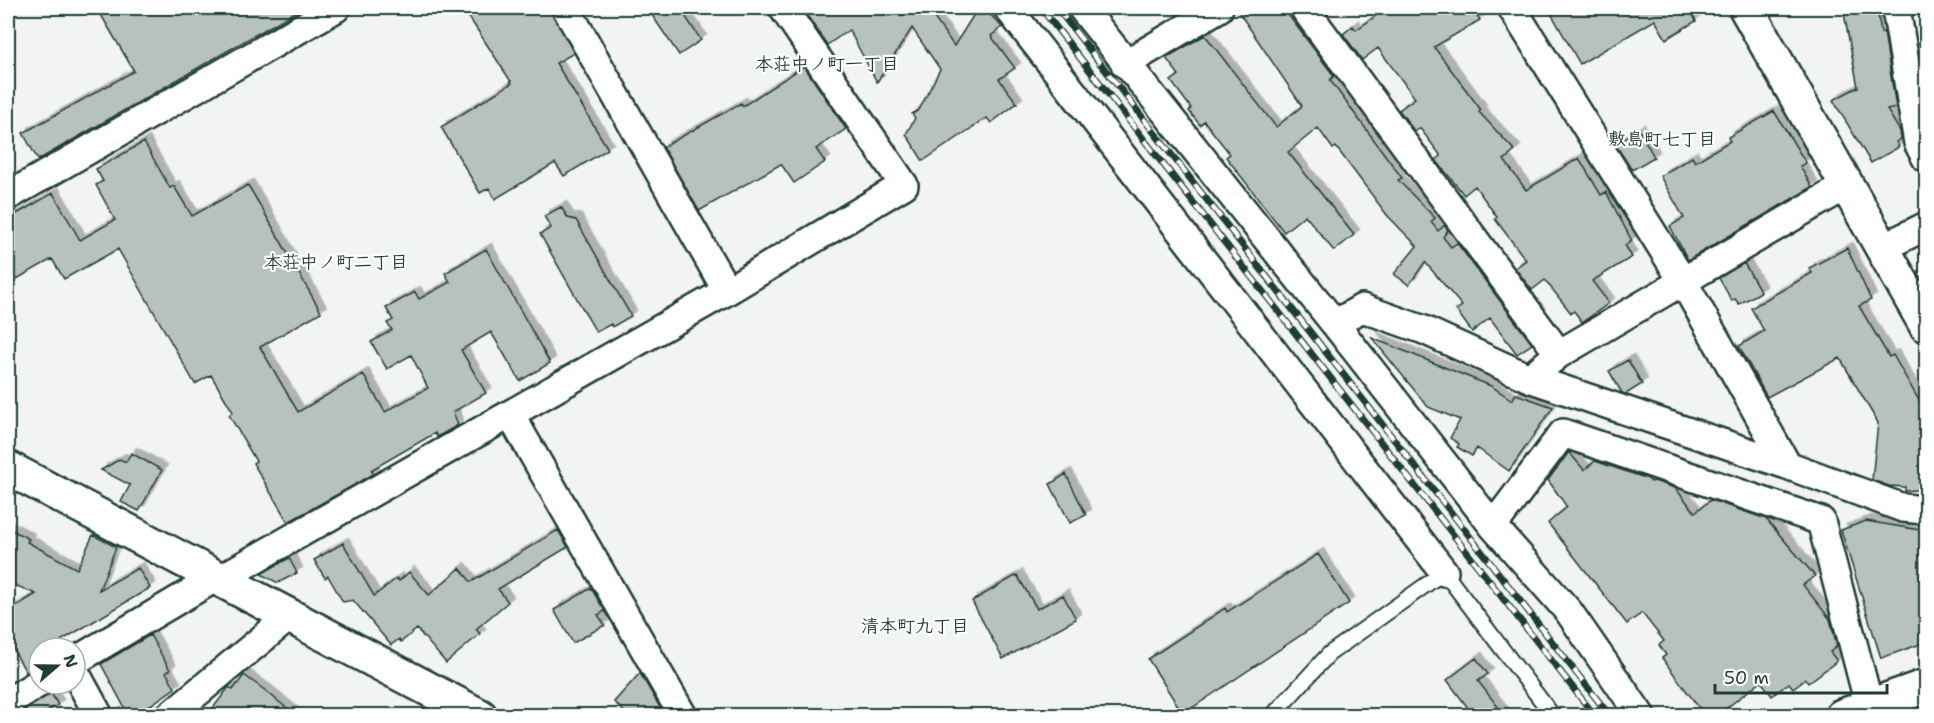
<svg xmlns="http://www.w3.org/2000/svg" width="1934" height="723" viewBox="0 0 1934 723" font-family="'Shantell Sans','Klee One',sans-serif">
	<defs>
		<filter id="shadow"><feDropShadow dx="5.5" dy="-5.5" stdDeviation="0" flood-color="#0004"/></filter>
	</defs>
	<rect width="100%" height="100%" fill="#f2f3f3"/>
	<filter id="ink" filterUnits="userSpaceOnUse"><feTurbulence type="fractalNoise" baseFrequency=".0167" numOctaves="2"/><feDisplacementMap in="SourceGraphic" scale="12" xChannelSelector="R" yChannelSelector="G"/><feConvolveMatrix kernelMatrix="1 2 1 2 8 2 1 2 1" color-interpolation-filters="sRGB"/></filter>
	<g filter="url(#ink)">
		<path fill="#b7c1bd" stroke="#1f3d34" stroke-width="1.5" filter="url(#shadow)" d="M97,8h205l-264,152 -15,-27 111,-62z
			M463,8h87l24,45 -18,10 52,86 -44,27 -9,-13 -60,36 -6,-11 -9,5 -39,-66 71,-44z
			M647,8h33l21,32 -22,15z
			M802,8h81l6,8 10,-4 2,3 11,-7h15l27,38 24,-38h6l18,19 -11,9 24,32 -16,11 18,24 -26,20 -4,-5 -64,43 -17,-27 9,-16 -3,-4 7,-4 21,-41 -28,-41 -35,54 -28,-52 -22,15z
			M1236,8h47l51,68 -4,4 72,98 -4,2 37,38 -4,4 7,9 7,-6 3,5 -5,7 8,10 6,-4 75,101 -15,10 -27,-36 -18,14 -16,-22 6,-4 -37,-44 -16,23 -15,-11 23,-28 -30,-31 -51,-68 -3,2 -15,-21 -30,24 66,83 -20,16 -29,-36 -21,17 -58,-75 4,-3 -26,-33 -4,4 -11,-14 2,-3 -20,-27 8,-6 -13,-17 39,-23 71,92 26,-21z
			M1387,8h86l7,12 -46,27 47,63 -2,2 36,39 -11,9 22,30 53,-32 22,37 5,-3 26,49 -7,4 7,12 -40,24 17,22 -22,16 -5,3 -8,-11 -3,2 -26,-33 -13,10 -17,-22 11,-8 -31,-41 2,-2 -22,-31 -11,9 -28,-35 5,-4 -21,-28 -5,4 -16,-22 16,-12 -37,-50 -16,12 -19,-26 10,-8 3,4z
			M1548,8h141l7,13 -30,18 -11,-19 -75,44z
			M1843,8h34l4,25 3,-1 12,76 -9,2 13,21 1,8 -5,3 3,5 -28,16 -38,-63 25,-13z
			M804,66l42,63 -30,20 9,13 -31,21 -13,-19 -82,47 -36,-64 78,-44 2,3z
			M1774,111l32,52 -6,3 12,21 -124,73 -18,-34 14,-8 -24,-42 32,-19 3,5 35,-21 -2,-4z
			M1639,130l15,27 -22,13 -17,-26z
			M144,142l26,46 4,-2 18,30 56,-31 16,27 57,100 -61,35 38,65 65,-38 22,38 43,-24 -17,-33 -24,14 -16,-27 21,-12 -5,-7 6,-3 -7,-12 29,-16 4,7 31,-17 -5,-9 41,-24 64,114 -30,18 -29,-49 -30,18 25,43 -33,19 5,13 -21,12 -2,-4 -64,37 3,4 -86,48 -35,-59 3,-2 -27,-46 4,-3 -22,-37 -16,9 -77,-135 -54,30 -12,-20 -44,25v-65l45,-26 27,47 35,-20 -19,-35 7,-4 -7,-12z
			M561,207l7,11 8,2 55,96 -19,11 -1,-3 -15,8 -56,-98 11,-6 -7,-12z
			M1847,248l24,52 -12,6 30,51 4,-2 33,58v76l-21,2v-4l-16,-1 -17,-6 6,-57 -38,-65 -73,39 -28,-51 25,-15 -13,-23 61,-35 -3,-5z
			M1744,263l17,29 -22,12 -4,-5 -3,2 -13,-23z
			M1372,338l119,48 21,14 4,-6 37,13 -44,64 -32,-23 -5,8 -15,-9 2,-3 -9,-6 10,-18 -32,-13z
			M1628,360l14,24 -16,10 -4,-1 -13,-22z
			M1569,452l15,18 11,-9 53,18 3,3 3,-1 21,7 20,24 16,-12 55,19 49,57 -12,9 27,34 7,27 -7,6 7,9 -29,22 -3,-4 -12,9 -4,-5 -17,13 -11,-15 -42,33 -14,2 -43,-58 4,-3 -7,-10 5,-4 -22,-28 -15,11 -79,-101 19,-16 -19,-27z
			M131,453l31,17 -23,41 -18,-9 9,-17 -29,-15 19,-11 6,3z
			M1066,474l20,41 -16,8 -20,-39z
			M1866,521l60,10v96l-5,2 5,13 -45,16 -40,-128z
			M8,528l21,11 -2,3 50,27 16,-34 23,12 -17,43 39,-22 12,20 -101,60h-10v19l-13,5 -18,-32v-29l28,-17 -28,-12z
			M558,530l10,17 -70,42 10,13 -32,27 4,5 -34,29 -29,-34 -16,13 -2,-3 -8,6 -38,-45 -10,2 -15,-26 -3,2 -11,-18 29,-17 31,53 23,-18 2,3 10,-9 20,23 31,-27 11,14z
			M1318,554l31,49 -166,111 -35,-55 77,-51 2,4z
			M289,558l8,15 -19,10 -17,-9z
			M1017,575l20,34 26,-14 13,24 -73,40 -31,-58z
			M591,588l14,23 -7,4 7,10 -32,18 -19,-33z
			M150,635l20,35 -4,2 9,16 -23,16 -23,12 -28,-52z
			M1476,658l12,16 -10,7 27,35h-31l-27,-36z
			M640,673l21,36 -5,7h-27l-15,-14z
			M244,675l22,16 30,25h-89l22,-29 4,3z
			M51,693l7,12 -18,11h-24z"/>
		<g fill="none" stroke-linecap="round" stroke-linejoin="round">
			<defs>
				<path id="service" d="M1272,716l57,-62 115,-82 109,144"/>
				<path id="minor" d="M566,8l161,283
					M1008,8l436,564
					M1082,8l253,316 27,-16 62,22 105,48 30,-24 288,-169
					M1304,8l255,346
					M1512,8l172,275 103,182 116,43 23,2
					M1896,8l22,135 8,15
					M1125,64l94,-56
					M8,196l328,-188
					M1882,248l44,-22
					M1335,324l158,202 76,86 72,104
					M1529,378l258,87
					M510,414l173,302
					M1493,526l70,-93 258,88 51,195
					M218,580l509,-289 177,-106 -121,-177
					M75,661l140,-83
					M75,672l24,44
					M8,702l31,-19
					M169,716l121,-100"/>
				<path id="tertiary" d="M1746,8l180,317
					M8,468l472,248
					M1842,716l84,-30"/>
			</defs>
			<use href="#service" stroke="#1f3d34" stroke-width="18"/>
			<use href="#minor" stroke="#1f3d34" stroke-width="32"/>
			<use href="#tertiary" stroke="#1f3d34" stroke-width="38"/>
			<use href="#service" stroke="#fff" stroke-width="14"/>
			<use href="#minor" stroke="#fff" stroke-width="27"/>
			<use href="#tertiary" stroke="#fff" stroke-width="33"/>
			<defs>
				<path id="rail" d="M1041,8l554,708
					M1057,8l553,708"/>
			</defs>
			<use href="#rail" stroke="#1f3d34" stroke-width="7"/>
			<use href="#rail" stroke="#fff" stroke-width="4.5" stroke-dasharray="14" stroke-linecap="butt"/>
		</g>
	</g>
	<g text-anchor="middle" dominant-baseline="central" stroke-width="4.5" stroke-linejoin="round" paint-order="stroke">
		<g font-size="18" font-weight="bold" fill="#1f3d34" stroke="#fff">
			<text x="827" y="64">本荘中ノ町一丁目</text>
			<text x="1662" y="139">敷島町七丁目</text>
			<text x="336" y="262">本荘中ノ町二丁目</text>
			<text x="915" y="626">清本町九丁目</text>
		</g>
	</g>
	<rect width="1934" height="723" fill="none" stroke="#fff" stroke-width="30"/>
	<rect x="15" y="15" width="1904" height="693" fill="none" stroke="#1f3d34" stroke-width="2" filter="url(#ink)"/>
	<g transform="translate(57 666) rotate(70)"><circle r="28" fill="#ffffff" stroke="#a5b1ae" stroke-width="1.5"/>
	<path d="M0-4.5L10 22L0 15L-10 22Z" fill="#1f3d34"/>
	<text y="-9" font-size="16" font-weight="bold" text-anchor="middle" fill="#1f3d34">N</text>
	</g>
	<path d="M1715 684v9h172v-9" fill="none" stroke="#1f3d34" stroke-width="3"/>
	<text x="1724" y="684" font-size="18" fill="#1f3d34" stroke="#ffffff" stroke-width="4.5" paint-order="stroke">50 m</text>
</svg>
